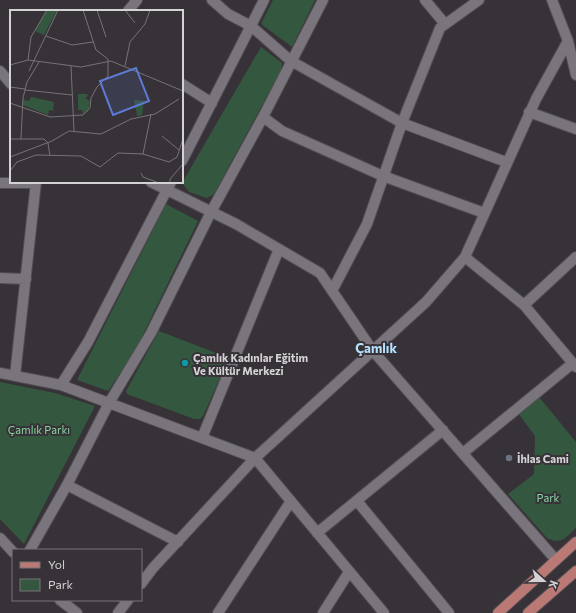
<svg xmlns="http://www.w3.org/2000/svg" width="576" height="613" viewBox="0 0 576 613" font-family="Commissioner,sans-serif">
	<rect width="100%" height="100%" fill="#373238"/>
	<path fill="#34583f" d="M273,0h42l-23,47 -31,-23z
		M261,47l21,16 -1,7 -67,124 -7,4 -18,-6 -7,-9z
		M166,204l32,17 -64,132 -26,38 -31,-11z
		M159,331l70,27 -26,58 -3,3h-6l-67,-25 -1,-3z
		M0,382l55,11 40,13 -71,138 -24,-25z
		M539,397l37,45v86c-11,10 -14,17 -29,10l-39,-44 26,-20 1,-38 -17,-23z"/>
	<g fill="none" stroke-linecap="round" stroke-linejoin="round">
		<defs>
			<path id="minor" d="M212,0l16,14 23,12 40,35 111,62 104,39
				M425,0l20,24
				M552,0l16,41 8,34
				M128,11l9,-11
				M0,71l11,13
				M182,84l30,19
				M529,112l47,17
				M263,117l19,14 101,45 101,37
				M182,161l82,-161
				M151,182l85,42 84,49 53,78 183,209
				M0,183h36
				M465,257l59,48 52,62
				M0,278l26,1
				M332,291l35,-67 35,-101 38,-95 39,-28
				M524,305l52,-48
				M0,373l61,12 194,73 129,155
				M15,376l21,-194
				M61,385l27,-43 83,-160
				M202,438l77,-189
				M463,453l110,-90
				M67,485l111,57
				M357,501l92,112
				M317,533l126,-103
				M0,538l13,14
				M30,550l37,-65 42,-82 42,-70 60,-121 52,-95 60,-117
				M141,584l12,-16 102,-110 171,-156 39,-45 71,-158 32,-58
				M60,600l17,13
				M118,613l10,-13
				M218,613l73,-112
				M323,613l26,-41"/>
			<path id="major" d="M498,613l78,-71
				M528,613l48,-42"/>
		</defs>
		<use href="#minor" stroke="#514e53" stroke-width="12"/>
		<use href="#major" stroke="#514e53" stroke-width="12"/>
		<use href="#minor" stroke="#7a757c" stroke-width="10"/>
		<use href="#major" stroke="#ba7975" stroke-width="10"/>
	</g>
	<circle fill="#0f9aa8" stroke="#373238" stroke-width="1.5" cx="185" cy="363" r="4"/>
	<circle fill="#6b7280" stroke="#373238" stroke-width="1.5" cx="509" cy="458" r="4"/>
	<g text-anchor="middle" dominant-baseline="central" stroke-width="4" stroke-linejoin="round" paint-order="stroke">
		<g font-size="11" font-weight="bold" fill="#d5d2d6" stroke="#373238" text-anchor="start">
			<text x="193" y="357">Çamlık Kadınlar Eğitim<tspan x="193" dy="13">Ve Kültür Merkezi</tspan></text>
			<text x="517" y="458">İhlas Cami</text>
		</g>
		<g font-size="11" fill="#89d5a1" stroke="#373238">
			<text x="39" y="429">Çamlık Parkı</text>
			<text x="548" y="497">Park</text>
		</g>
		<g font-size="13" font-weight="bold" fill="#b5e1fd" stroke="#373238">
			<text x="376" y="348">Çamlık</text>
		</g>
	</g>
	<g transform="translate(10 10)">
		<rect width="173" height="173" fill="#373238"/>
		<path d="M37,0h10l-13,25 -9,-4zM68,84h9l1,2 -3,2 5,3 -2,10 -5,3 -1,-4h-4zM21,87l23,5 -1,9 -4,-1 -1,5 -25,-10v-5l6,1zM124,90l10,1 -2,14 -5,1z" fill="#34583f"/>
		<path fill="none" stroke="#767277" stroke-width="1" d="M73,0l13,40 12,9v5M87,0l9,27M115,0l10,13M36,26l26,9 21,-3M18,50l3,-23 16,-27M0,55l18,-5 53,7 30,-6 72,30M61,56l3,65M115,56l5,-24 15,-18 5,-14M19,61l29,-61M0,77l15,2M15,80l47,5M0,93l40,14 33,-2 7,-7 1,-10 6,-11 11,-11v-12M152,126l17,14M0,129h34l4,4 2,13M11,129l2,-41 4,-16 12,-20M133,144l8,-40M0,147l42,-16 17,-10 32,3 30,-15 24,-5 24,-15M0,161l7,-9 19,-7 45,1 19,11 18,-14 25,1 26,8 8,-5 6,-18M131,163l2,4 16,6M160,173v-4l13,-15"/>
		<path fill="#5d7cd7" fill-opacity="0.15" stroke="#5d7cd7" stroke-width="2" d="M126,58l13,33 -36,14 -13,-34z"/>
		<rect width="173" height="173" fill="none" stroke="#d5d2d6" stroke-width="2"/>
	</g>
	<rect x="12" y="549" width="130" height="52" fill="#373238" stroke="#767277"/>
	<rect x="20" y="562" width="20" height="6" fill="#ba7975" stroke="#767277"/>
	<text x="48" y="569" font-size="12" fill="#d5d2d6">Yol</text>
	<rect x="20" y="579" width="20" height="12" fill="#34583f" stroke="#767277"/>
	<text x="48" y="589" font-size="12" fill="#d5d2d6">Park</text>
	<g transform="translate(544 581) rotate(111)" stroke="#373238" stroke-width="3" paint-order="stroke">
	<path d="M0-3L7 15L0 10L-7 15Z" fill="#d5d2d6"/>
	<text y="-6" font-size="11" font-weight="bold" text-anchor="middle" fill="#d5d2d6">K</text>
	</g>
</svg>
